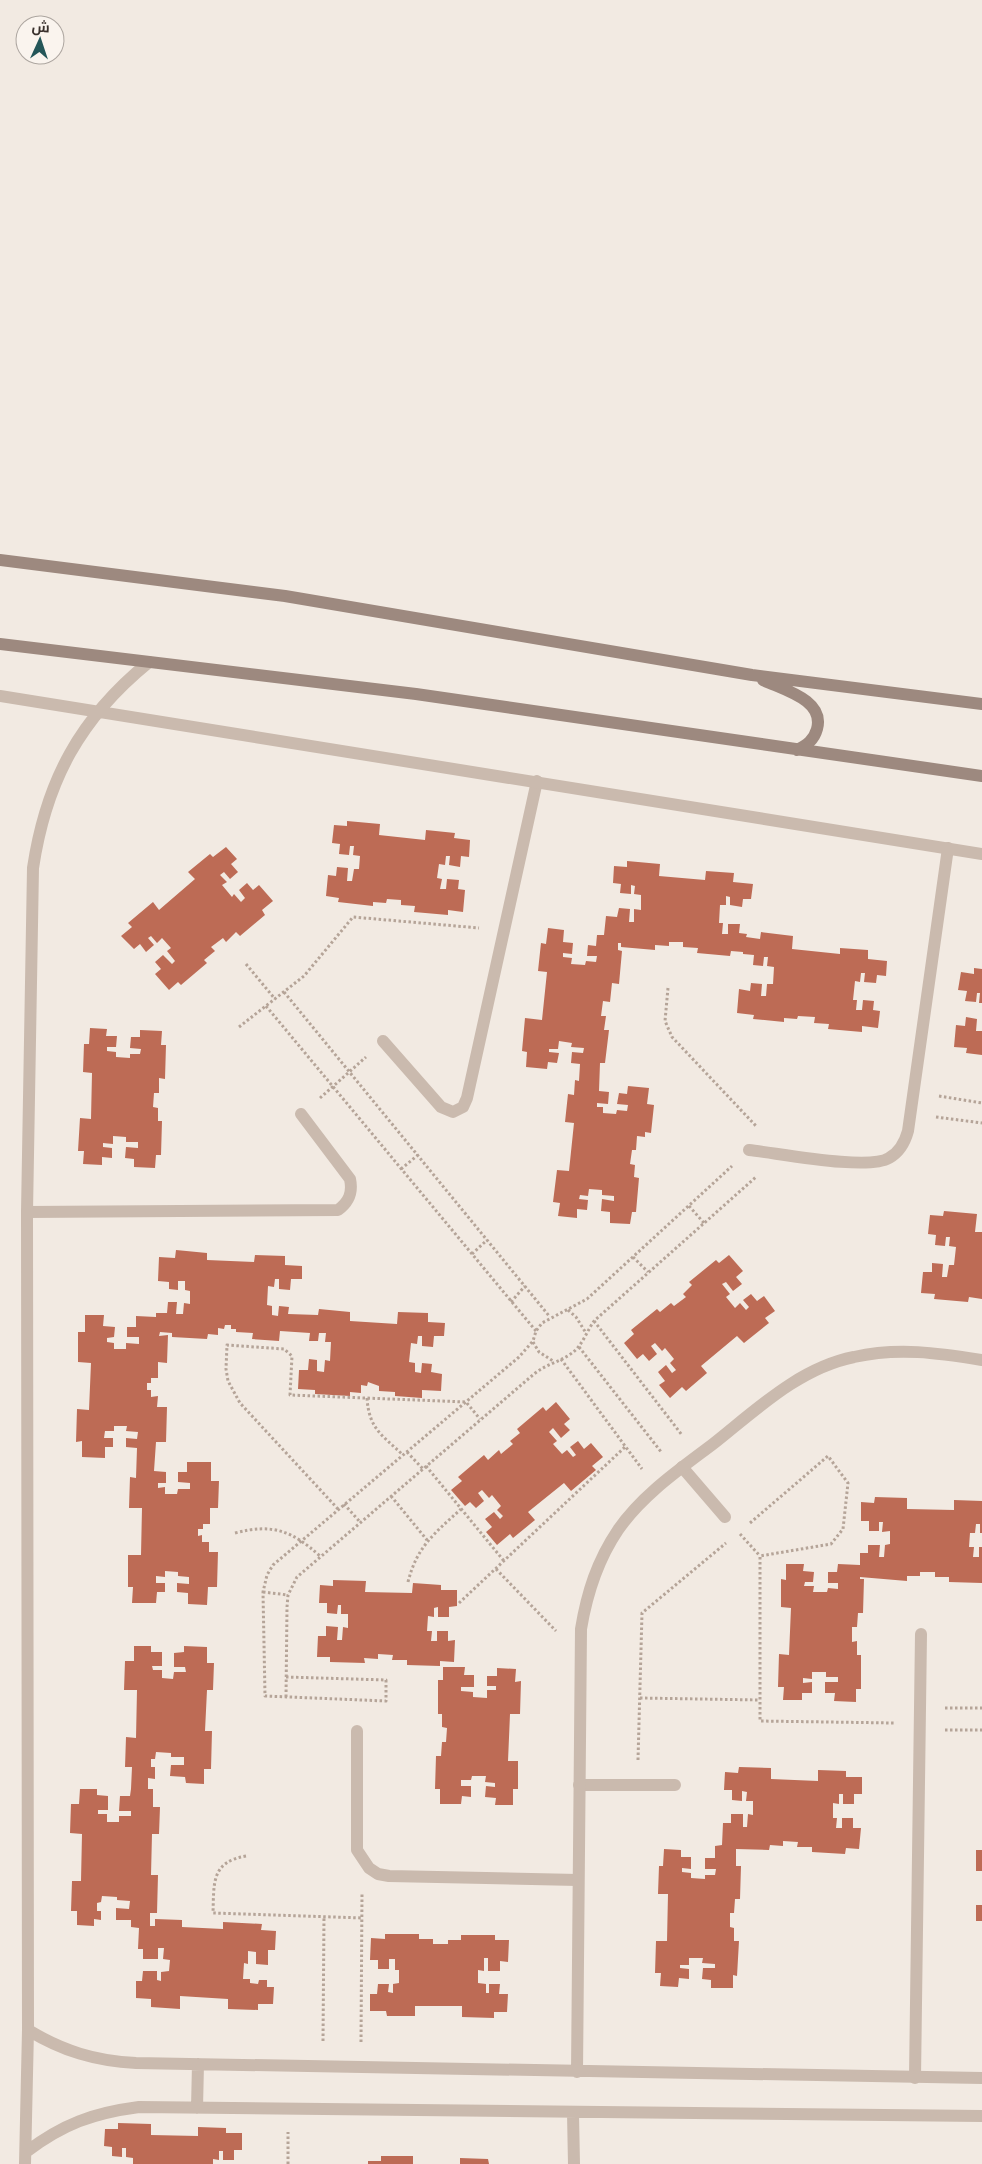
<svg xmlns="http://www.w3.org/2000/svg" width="982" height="2164" viewBox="0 0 982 2164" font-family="'Work Sans',Cairo,sans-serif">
	<rect width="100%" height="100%" fill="#f2eae2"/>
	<path fill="#bd6b55" d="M347,821l33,3 -1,11 46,5 1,-10 29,3 -1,5 16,2 -1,17 -8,-1 -1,11 -11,-2 1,-9h-4l-1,9 -6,-1 -2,14 5,1 -2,10h6l1,-10 12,1 -1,9 7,1 -2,22 -15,-2v5l-34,-3 1,-6 -14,-1v-5l-14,-1 -1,4 -13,-1v4l-35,-4 1,-4 -13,-2 2,-21 8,1 1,-9 11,1 -1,13h5l2,-12h5l1,-13 -7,-1 1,-9h-4l-1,9 -10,-1 1,-10 -8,-1 2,-18 13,1z
		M226,847l11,12 -6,5 7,8 -8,7 -6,-7 -4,3 7,7 -5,3 10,12 2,-3 7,8 4,-4 -6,-8 8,-7 6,7 6,-5 14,16 -11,9 3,5 -25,21 -4,-4 -10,10 -3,-4 -12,9 4,4 -11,9 3,3 -26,22 -3,-3 -9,8 -14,-16 6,-5 -6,-7 8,-7 9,9 3,-3 -8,-10 4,-3 -9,-10 -5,5 -6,-7 -3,2 6,7 -8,7 -6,-8 -6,5 -13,-13 11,-9 -4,-4 25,-21 6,8 36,-31 -7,-7 22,-18 3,3z
		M627,861l33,3 -1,12 46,4 1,-9 28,2 -1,9 20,2 -2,15h-8l-1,8 -12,-2v-8l-4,-1v9h-6l-1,18h4l-1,11h6v-10h12l-1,9 8,1 -1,3 14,2 1,-7 32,4 -1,13 48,5v-6l28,2v9l19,2 -1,15 -9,-1 -1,8 -12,-1 1,-9h-4l-1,9 -5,-1 -2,19h4l-1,10h6l1,-10 11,1 -1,9 7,1 -2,17 -16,-2v6l-34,-3 1,-5 -15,-1 1,-6 -17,-1 -1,3 -13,-1v4l-31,-3 1,-4 -17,-2 2,-24 11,2 1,-8 11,1 -1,12h5l1,-12h6l1,-17 -7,-1 1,-9h-4l-1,9 -10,-1 1,-10 -11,-1v-2l-12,-1 -1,5 -33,-3 1,-5 -15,-1v-5h-14v4l-14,-1v5l-34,-3v-4h-3v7l4,1 -3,33 -7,-1 -2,19 -7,-1 -2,15h5l-2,14h5l-4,33h-5l-1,28 10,1 -1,12 -11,-1v4h6v6l13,1 1,-4 10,1 1,-6 -11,-1 2,-11 8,1 1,-8 21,2 -2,16 7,1 -3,28 -6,-1v5l-8,-1 -1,14h-4l-2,14 5,1 -1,12 5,1 -3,34h-4l-2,12 -20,-1v-11l-9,-1 1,-12 12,2v-5l-12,-1v-5l-13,-1 -1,7 -8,-1 -1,4 9,1 -1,10 -10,-1v9l-19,-2 2,-13 -7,-1 4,-32 12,1 5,-48 -9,-1 3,-28 6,1 1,-15 4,1 1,-17 -9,-1 1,-11 11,1 1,-5 -13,-1 1,-4 -13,-2 -1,8h-9v3l10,1 -2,10 -9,-1 -1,7 -21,-2 1,-15 -5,-1 3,-33 17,2 5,-48 -9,-1 3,-28 5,1 2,-16 16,2 -1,12 10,1 -1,11 -9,-1v4l9,1 -1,6 14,1 1,-4 10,1 1,-6h-10l1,-11 8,1 1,-11h7l2,-19 11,1 2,-9 11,1 -1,13h5v-13l7,1v-15l-7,-1 1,-8 -4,-1v9l-11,-1 1,-9 -8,-1 1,-17 13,1z
		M974,968l8,1v34h-3l1,-10h-3l-1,9 -11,-1 2,-10 -9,-1 3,-18 13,2z
		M966,1017l11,2 -1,12h6v24l-16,-2 1,-5 -13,-1 2,-22 9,1z
		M90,1028l17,1 -1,7h11l-1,11h-9v4l9,1v5l14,1v-4h10l1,-5 -11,-1 1,-11h9v-7l22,1 -1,14h5l-1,34 -6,-1v15h-5l-1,14 5,1v13h4l-1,34h-5l-1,13 -21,-1v-8l-9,-1 1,-11 12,1v-6h-12v-5l-13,-1v8l-10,-1v4l9,1v10l-10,-1v8l-19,-1 1,-13h-6l2,-33 11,1 1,-46 -9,-1 1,-28h5z
		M944,1211l33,3 -2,18h7v67l-13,-2 -1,5 -34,-3 1,-5 -14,-1 2,-21h9v-9l11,1 -1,13h5l2,-12h5l2,-18 -7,-1 1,-9h-4l-1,9 -10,-1 1,-10 -8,-1 2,-19 13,1z
		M176,1250l31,3v7l47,2 1,-7 30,1v9l17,1v13h-11l-1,11 -11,-1v-10h-4l-1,8 -6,-1 -1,19 5,1v9l6,1 1,-10 10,1 -1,7 30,1 1,-6 31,3v9l47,3 1,-12 30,1v9l17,1 -1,13h-10l-1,11 -11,-1v-10h-4l-1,8 -6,-1 -2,19 6,1v9l6,1 1,-10 10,1 -1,8 11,2 -1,17 -19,-1v8l-27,-2v-4l-16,-1v-5l-11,-4 -1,4 -6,-1v8l-11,-1v4l-35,-2v-4l-17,-1 1,-19h9l1,-11 8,1v11l7,1 1,-12 5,1 1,-19h-6l1,-9h-7l-1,8h-9l1,-8 -30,-2 -1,10 -27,-2 1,-6 -17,-1v-3h-5v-4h-6l-1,4 -6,-1v7l-10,-1 -1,5 -35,-2v-4l-12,-1 -1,4 9,-1 -1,28 -9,-1v16h-7v5h-4v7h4v7l7,-1 -1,11h10l-1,35h-10l-2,29 12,1v11h-8v5l7,-1v7h12l1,-5h12v-6l-12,-1v-10h9v-10h24v19h8l-1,27h-8v16h-7v5h-5v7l4,-1v7h7v10h9l-1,35h-9l-1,18 -19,-1v-11l-11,-1v-9l12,1v-7l-11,-1v-4l-13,-1v6l-9,-1v7h9v9h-8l-1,11h-24l1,-16h-5v-32h13l1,-47h-13l1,-31 6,1 1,-30 -11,-1v-9l11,1 1,-7 -12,-1 1,-5h-13v5h-9l-1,7h9v9h-8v11l-23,-1v-16l-6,1 1,-33 12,1 2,-47 -13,-1v-30h7v-17h19l-1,11 12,1 -1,10 -7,1v4l7,1v6h12v-6l13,1v-7h-12v-10h9v-11l20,1v-4h11l1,-11h9l-1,12h7l1,-11 6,1v-13l-5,-1v-9h-7v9l-9,-1v-7l-11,-1 1,-24 16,1z
		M729,1255l14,16 -7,6 6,7 -9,7 -7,-9 -4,2 8,10 -4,3 9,11 5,-5 6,7 3,-3 -6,-7 8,-6 6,7 7,-5 11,15 -10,7 4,5 -25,20 -7,-7 -36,30 6,7 -21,18 -4,-4 -12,11 -11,-13 6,-4 -7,-9 8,-7 6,8 4,-3 -6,-7 4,-4 -9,-11 -3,3 -7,-8 -4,3 6,8 -8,7 -6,-7 -6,5 -13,-16 10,-9 -3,-4 26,-21 3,3 11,-9 3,3 12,-9 -3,-3 9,-9 -3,-3 27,-22 3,3z
		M556,1402l14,17 -6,5 6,6 -9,8 -8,-10 -4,4 8,9 -4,3 9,10 5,-4 6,7 3,-2 -6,-8 8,-6 6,8 7,-6 12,14 -11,9 4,4 -25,21 -7,-8 -36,29 7,8 -22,18 -3,-4 -13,11 -11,-13 6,-5 -7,-8 9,-7 6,7 3,-3 -6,-6 4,-4 -9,-11 -3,3 -7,-8 -4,3 6,8 -8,7 -6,-6 -5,4 -14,-16 11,-9 -4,-4 26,-22 4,5 11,-10 2,4 12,-10 -3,-3 10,-8 -3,-4 26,-22 3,4z
		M875,1497l32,1v11l47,1v-10l28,1v32h-2v-9h-4l-1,9h-5l-1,14h5l-1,10h6v-10h3v36l-33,-1v-5h-14v-5h-15v4h-13v5l-47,-4v2h4l-1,34h-5l-1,14h-5v15l5,-1v14h4v34h-5v13l-22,-1 1,-8h-10v-11h13v-5h-12v-5h-14v7l-9,-1v5l9,-1v11h-10v7h-19l1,-13h-6l1,-33 10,1 2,-47 -10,-1v-28l5,1v-16h18l-1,7 11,1 -1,10h-8l-1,4h10l-1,6h14l1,-4 10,1v-6h-10v-11h9l1,-8 22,1v-12h8v-8h12l-1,12h5l1,-12 5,-1v-13l-8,1 1,-10h-4v9h-10v-10h-8v-19l13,1z
		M333,1580l33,1 -1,11 47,1 1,-10 28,2v5h16v16l-8,1v10h-11v-10l-4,1v9l-6,-1 -1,15h5l-1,10h6v-10h11v10l7,-1 -1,22 -14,-1v5l-33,-1v-5h-15l1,-5 -15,-1v5l-14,-1 1,5 -35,-1v-5h-13l1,-21h8v-10l12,1 -1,13h5l1,-13 5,1v-14h-7v-9h-3l-1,9 -10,-1v-10h-8l1,-18 13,1z
		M134,1646h17v6h11v14h-10l1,4h9v8l11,1 1,-7h12l-1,-5h-11v-14l10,-1v-6l23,1v16h7l-1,27h-6l-2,41h7l-1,38h-7v15l-18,-1 -1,-6 -15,-1 1,-11h13v-8h-13v-4l-15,-1 -1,7h-4v8h4v12l-7,-1v11h5v18h7l-1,27h-7l-1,41h7l-1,38h-7v13h5v-7l27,1v7l41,2v-7l39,2 -1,6 15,1 -1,19h-7v15l-12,-1v-12l-8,-1v13l-4,-1 -1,16h7v4l8,1 1,-4h8v7h7l-1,17h-15v6l-30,-1v-10l-48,-3v13l-29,-2v-8l-15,-1v-17h6l1,-10h14v9l4,1v-9l8,-1 1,-11 -7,-1 1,-11h-6v11h-15v-10h-5l1,-21 -8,-1v-7h-15v-12l13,1 1,-8 -13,-1v-3l-15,-1 -1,6 -4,1v8h4v9l-7,-1v7l-17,-1v-14h-6l1,-30h9l1,-47 -12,-1 1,-29h8l1,-15h17v6l11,1v14h-10v4h9v8h12v-6h12v-5h-12l1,-15h10l1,-7 1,-22h-7l1,-30 10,1 1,-48h-13l1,-29h9z
		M443,1667h22l-1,8h10v12h-13v4l12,1v5l14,1v-8h9v-4h-9v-10h10v-8l19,1 -1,13 6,-1 -1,33h-10l-2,47h10v28h-5v16h-18l1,-7 -11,-1 1,-11 9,1v-4l-10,-1 1,-6h-14l-1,4h-10v6h10v11l-9,-1 -1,8h-21v-15h-5l1,-33h5l1,-14h4l1,-14 -5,-1v-13h-4v-34h5z
		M739,1767l32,1v11l47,2v-11l28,1v6h16v17h-8v10h-11v-10h-4v10l-6,-1v15h4l-1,10h6v-10h11v10h8l-2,21 -13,-1 -1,6 -33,-2v-5h-15l1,-5 -15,-1v5l-13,-1 -1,5 -33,-1v17h5l-1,33h-5l-1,14h-4v14l4,1v13h5l-2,35 -4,-1v13h-22v-8l-9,-1 1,-11h12v-4l-13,-1 1,-5h-14v7h-9v3l9,1v10l-10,-1 -1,9 -18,-1 1,-13h-6l1,-32h11l1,-47h-10l1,-28h4l1,-17 17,1v7h10v12l-9,-1v4l9,1v5l14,1v-4h10l1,-6h-11v-11h10v-12l7,-1 1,-22h8v-9h12v13h4l1,-13 5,1v-14h-7l1,-9 -5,-1v10l-10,-1v-10h-8l1,-18 13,1z
		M976,1850h6v21h-6z
		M976,1905h6v16h-6z
		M385,1934h34v5h14v5h15v-4h13v-5h34v5h14l-1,22 -8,-1v10h-12v-13h-4v13l-6,-1v13l8,1v9h3v-9h11l-1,10h9l-1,18h-13v6l-32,-1v-11h-47v10h-28l-1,-5h-16v-17h7l1,-10h11l-1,8 5,1v-9l6,-1v-13h-4v-11h-6v10h-11v-9h-8l1,-22 14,1z
		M118,2123l33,1v11l47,1v-9l28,1v5h16v17h-8v10h-11v-9h-4v9l-6,-1v5h-80v-6l-7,-1v-9h-4v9l-10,-1v-9l-8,-1 1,-17h13z
		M381,2156h32v8h-45v-3h13z
		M460,2158l28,1 1,5h-29z"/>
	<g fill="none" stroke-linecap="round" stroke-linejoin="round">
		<path stroke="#b5a498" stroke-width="3" stroke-dasharray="2.5 2.5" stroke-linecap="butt" d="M246,964l29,35
			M668,988l-3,33 7,16 84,89
			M284,992l266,325
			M266,1006l270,325
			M239,1027l65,-51 49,-59 126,11
			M939,1096l43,7
			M320,1098l46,-41
			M936,1117l46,6
			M401,1169l17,-14
			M689,1206l15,17
			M472,1254l15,-14
			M633,1257l15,15
			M511,1302l14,-16
			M568,1310l8,7 10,16
			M594,1321l88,114
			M533,1342l6,10 14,9
			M579,1347l83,106
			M561,1359l81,110
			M367,1398c2,31 15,37 36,57
			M407,1452l16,17
			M426,1466l78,95
			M391,1496l36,44
			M344,1504l16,18
			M338,1509l-98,-106 -12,-22 -2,-12 1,-24 57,4 8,7 -2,39 176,7 14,17
			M750,1523l78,-67 20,27 -5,46 -12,15 -71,12v165l134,2
			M235,1533c38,-10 57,-2 85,23
			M740,1534l20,22
			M496,1569l60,62
			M408,1582c9,-36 27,-49 53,-73
			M263,1592l25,3
			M459,1603l166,-156
			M286,1677l100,3v21l-121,-5 -2,-104 4,-17 6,-10 246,-208 14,-16 3,-10 6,-8 45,-24 145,-133
			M286,1697l1,-90 1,-12 9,-18 237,-203c12,-10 26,-12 38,-21 10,-7 15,-22 22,-32l162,-144
			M640,1698l120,2
			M945,1708h37
			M945,1730h37
			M638,1760l4,-147 84,-70
			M246,1856c-35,6 -32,27 -33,57l150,5
			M323,2041l1,-125
			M361,2042l1,-149
			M288,2164v-32"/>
		<path stroke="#cabaae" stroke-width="12" d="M383,1041l58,66 12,5 10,-5 4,-9 70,-317
			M749,1150c29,3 119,21 140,8 11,-6 16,-16 19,-27l40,-283
			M27,1212l311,-2c11,-8 15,-17 12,-31l-49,-65
			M682,1467l43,50
			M357,1731v119l12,18 9,6 11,2 189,4
			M579,1785h96
			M915,2078l6,-444"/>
		<path stroke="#cabaae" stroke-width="12" d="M0,696l982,158
			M28,2030c35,21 67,31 108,33l846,15
			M577,2072l4,-443c6,-36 16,-68 37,-99 24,-35 62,-61 95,-86 43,-34 86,-76 141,-87 44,-10 84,-4 128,3
			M197,2108l1,-44
			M573,2113l1,51
			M26,2152c37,-28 67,-39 113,-45l843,9
			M25,2164l3,-134 -1,-818 6,-344c13,-87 47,-150 116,-206"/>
		<path stroke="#9d897f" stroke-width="12" d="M0,560l285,36 467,79 230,29
			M0,644l416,50 566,82
			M763,680c21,10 62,20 54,49 -3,11 -10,16 -20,21"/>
	</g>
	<g transform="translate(40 40) rotate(3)"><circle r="24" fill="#faf4ee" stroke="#ada6a0"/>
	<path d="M0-4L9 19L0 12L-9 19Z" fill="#245658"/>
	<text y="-8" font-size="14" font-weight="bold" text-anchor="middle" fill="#39302c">ش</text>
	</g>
</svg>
